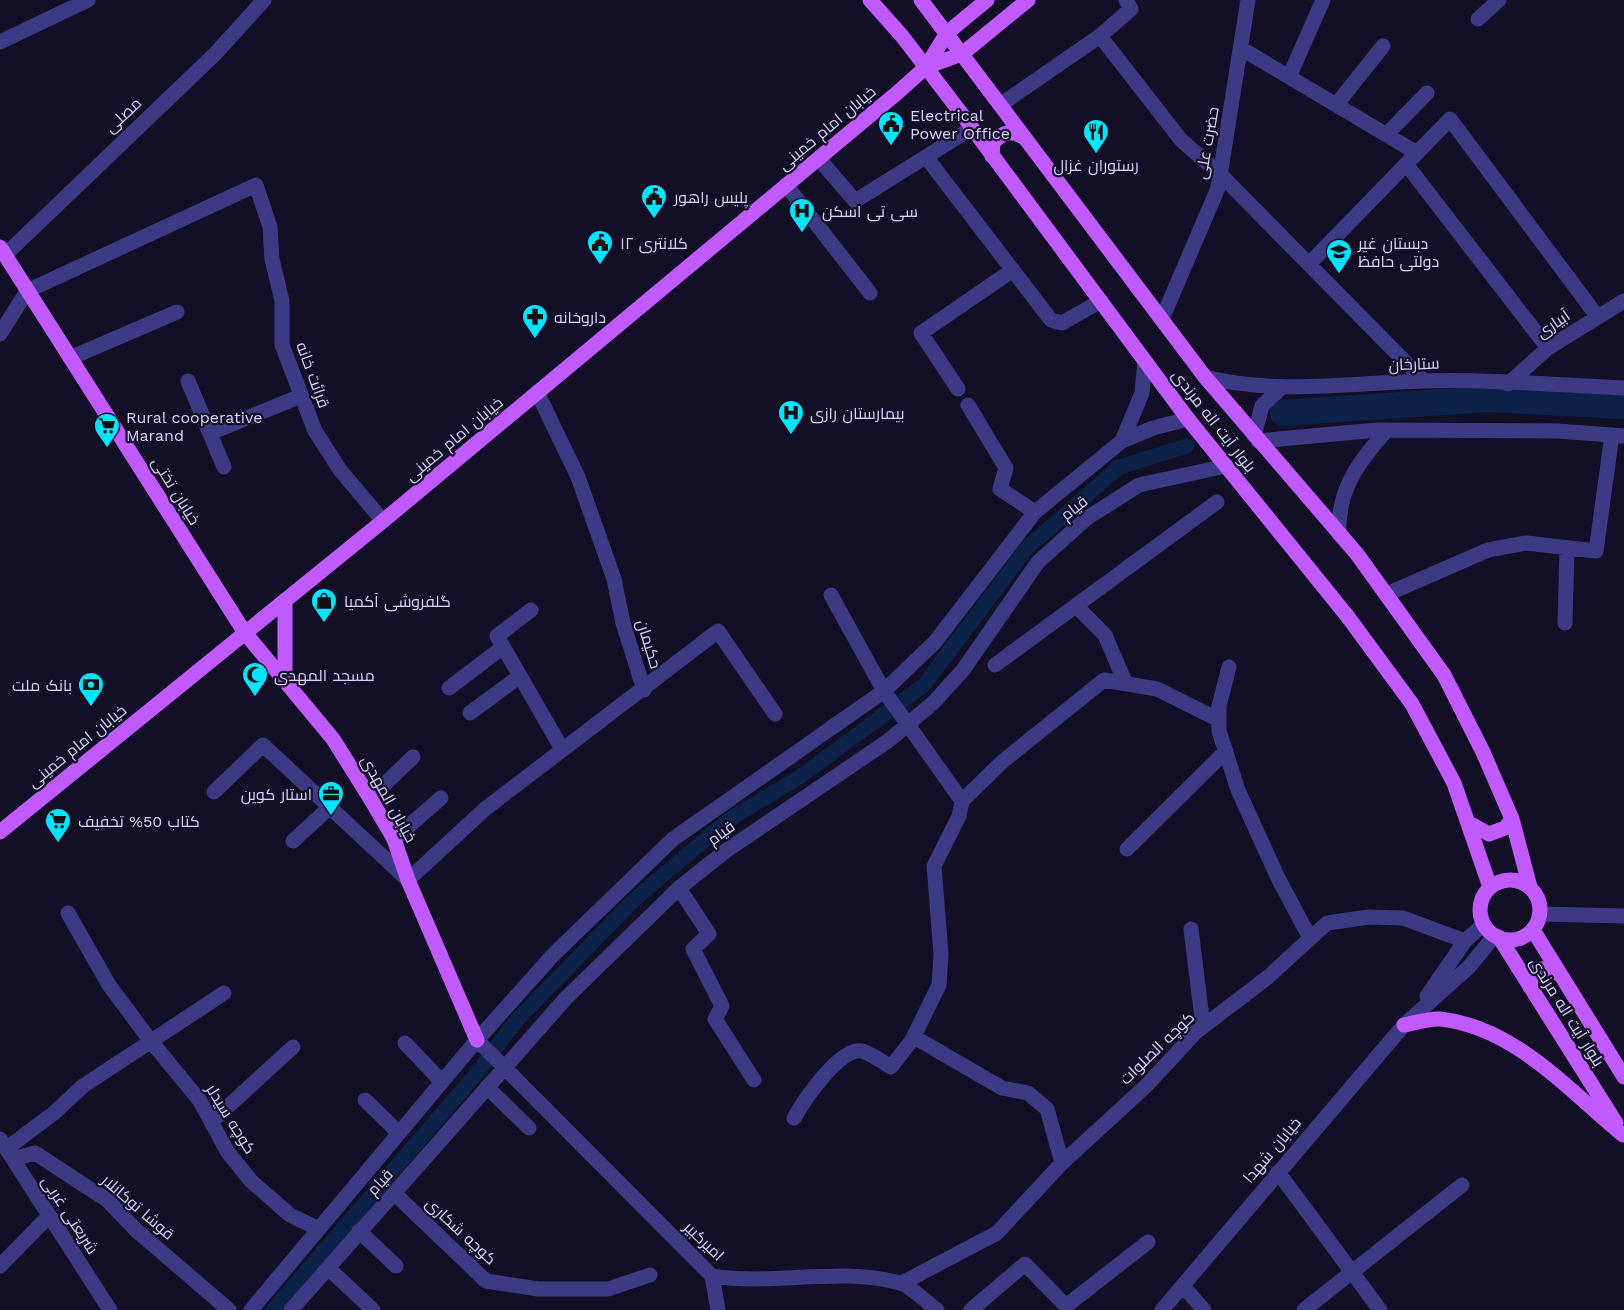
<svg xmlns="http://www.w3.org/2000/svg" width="1624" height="1310" viewBox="0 0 1624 1310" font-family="'Work Sans',Cairo,sans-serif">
	<rect width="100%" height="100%" fill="#130f26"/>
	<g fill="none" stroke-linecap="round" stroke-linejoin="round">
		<path stroke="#0c2248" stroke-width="15" d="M273,1310l198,-230 46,-60 118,-121 92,-78 74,-45 123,-91 103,-137 92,-81 68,-21"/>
		<path stroke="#0c2248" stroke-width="26" d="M1283,413l204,-14 137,7"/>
		<path stroke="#3d3a85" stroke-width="15" d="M1478,19l21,-19
			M1100,36l81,104 40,35 203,206
			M0,42l88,-42
			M1242,49l175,104
			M1289,77l34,-77
			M1000,105l100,-69 31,-27 -5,-9
			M1336,105l47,-59
			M1386,135l41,-42
			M926,157l125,163 11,3 39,-22
			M819,159l36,42 117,-73
			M1406,164l142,184
			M786,185l84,108
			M5,255l210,-201 49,-54
			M1310,263l140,-144 147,197
			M1162,319l56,-131 30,-188
			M0,334l27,-43 229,-106 14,42 2,32 10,42v44l33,86 25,39 43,51
			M70,358l107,-46
			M1205,377c73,18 144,6 218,4 67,-2 134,4 201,7
			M188,381l36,86
			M1508,384l40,-36 76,-47
			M958,389l-37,-56 92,-63
			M537,392l41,85 36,102 9,44 21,67
			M968,405l38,63 -6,21 35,23
			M210,433l91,-37
			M1254,436l8,-30 18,-17
			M1122,441l20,-48 3,-32
			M1258,441l119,-11 181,1 66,5
			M1339,534c-2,-44 20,-73 48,-104
			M1387,594l101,-44 38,-7 70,8 16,-116
			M831,595l53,96 78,110
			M1076,606l29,29 20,47
			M531,610l-34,26 65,113
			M1565,623l2,-75
			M995,665l222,-163
			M1229,667l-10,39v25l19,59 40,88 32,60
			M449,688l54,-41
			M470,713l50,-37
			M214,792l49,-47 145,135 77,-71 233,-178 57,83
			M370,798l43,-41
			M394,839l47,-41
			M293,841l37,-34
			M1127,849l99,-98
			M679,888l30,46 -16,15 29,57 -7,13 39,61
			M68,913l41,72 41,55 50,61 27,50 24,30 39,34 29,14
			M1539,914l85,2
			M1191,929l12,97
			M1427,996l38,-55 19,-17
			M914,1037l88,51 26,5 19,16 15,54
			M477,1040l235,236c62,10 127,-10 188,7 12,4 26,19 37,27
			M405,1043l37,39
			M487,1087l42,41
			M365,1100l34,33
			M794,1118c9,-16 46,-72 68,-67 10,3 20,11 29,16l21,-27 27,-55 2,-31 -7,-88 25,-50 3,-15 40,-39 102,-82 53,9 62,31
			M211,1122l82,-75
			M0,1139l110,171
			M6,1149l48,-36 29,-27 141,-93
			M13,1159l22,-6 72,47 30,31 92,79
			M1278,1172l102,138
			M394,1193l92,88 52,8h70l42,-14
			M359,1231l37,35
			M0,1266l49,-50
			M328,1268l45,42
			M712,1276l6,34
			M902,1283l95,-50 65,-70 85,-78 49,-53 72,-55 59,-54 42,-6 34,1 62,23
			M1183,1286l21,24
			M251,1310l226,-270 77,-86 119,-115 211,-148 51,-49 100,-130 87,-71 31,-13 35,-9
			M291,1310l275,-312 113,-110 48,-38 161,-109 46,-39 29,-32 75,-108 49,-44 52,-33 87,-19
			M971,1310l54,-46 41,42 82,-64
			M1162,1310l242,-285 65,-58 26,-32
			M1304,1310l158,-125"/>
		<path stroke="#c25bff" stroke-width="15" d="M870,0l32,36 59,77 227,306 160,198 64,87 42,79 36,104
			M921,0l284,377 152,177 87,121 39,77 29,67 18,68
			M926,67l36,-13 66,-54
			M992,156l1,-13c10,-12 19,-13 32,-5
			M0,247l245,386 88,106 37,59 24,41 14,41 69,160
			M285,600v81
			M1469,823l20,11 16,-6 7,-9
			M0,832l383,-311 514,-428 29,-26 21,-34 40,-33
			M1480 910a30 30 0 1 1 60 0a30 30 0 1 1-60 0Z
			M1533,930l91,147
			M1499,937l117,186
			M1530,987c0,-11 6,-18 17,-19l12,6
			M1404,1025c11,-2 25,-7 36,-6 75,8 128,71 183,116"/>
	</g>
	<defs>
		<symbol id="civic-pin" viewBox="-11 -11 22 30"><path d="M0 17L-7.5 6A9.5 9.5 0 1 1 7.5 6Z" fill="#00e5ff" stroke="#130f26"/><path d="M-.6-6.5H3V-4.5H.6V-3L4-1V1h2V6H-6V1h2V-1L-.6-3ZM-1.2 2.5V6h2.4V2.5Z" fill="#111"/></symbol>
		<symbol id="restaurant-pin" viewBox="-11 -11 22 30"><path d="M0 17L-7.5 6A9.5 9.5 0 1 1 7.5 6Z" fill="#00e5ff" stroke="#130f26"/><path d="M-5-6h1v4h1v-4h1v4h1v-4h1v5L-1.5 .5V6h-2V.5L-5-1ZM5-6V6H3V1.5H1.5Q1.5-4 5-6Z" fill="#111"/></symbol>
		<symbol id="hospital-pin" viewBox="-11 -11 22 30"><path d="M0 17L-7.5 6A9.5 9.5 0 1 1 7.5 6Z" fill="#00e5ff" stroke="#130f26"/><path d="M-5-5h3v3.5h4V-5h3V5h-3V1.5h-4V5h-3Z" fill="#111"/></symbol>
		<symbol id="school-pin" viewBox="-11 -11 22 30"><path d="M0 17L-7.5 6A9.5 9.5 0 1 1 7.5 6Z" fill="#00e5ff" stroke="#130f26"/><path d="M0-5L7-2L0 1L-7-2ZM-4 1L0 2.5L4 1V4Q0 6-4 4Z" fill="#111"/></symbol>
		<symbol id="pharmacy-pin" viewBox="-11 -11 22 30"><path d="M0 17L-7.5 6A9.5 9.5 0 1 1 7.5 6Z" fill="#00e5ff" stroke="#130f26"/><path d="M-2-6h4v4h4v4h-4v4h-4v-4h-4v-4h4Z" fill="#111"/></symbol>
		<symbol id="supermarket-pin" viewBox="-11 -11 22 30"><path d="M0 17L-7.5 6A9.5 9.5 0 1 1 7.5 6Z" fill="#00e5ff" stroke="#130f26"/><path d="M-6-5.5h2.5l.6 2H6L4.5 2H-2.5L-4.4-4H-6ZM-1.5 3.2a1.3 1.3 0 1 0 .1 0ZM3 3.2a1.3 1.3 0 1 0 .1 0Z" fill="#111"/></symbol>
		<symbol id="shop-pin" viewBox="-11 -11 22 30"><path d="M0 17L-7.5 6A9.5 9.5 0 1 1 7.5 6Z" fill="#00e5ff" stroke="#130f26"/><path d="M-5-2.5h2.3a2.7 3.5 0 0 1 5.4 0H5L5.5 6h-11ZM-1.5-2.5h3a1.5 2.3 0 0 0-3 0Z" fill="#111"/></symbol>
		<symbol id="mosque-pin" viewBox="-11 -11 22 30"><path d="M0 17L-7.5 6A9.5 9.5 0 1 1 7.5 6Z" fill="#00e5ff" stroke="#130f26"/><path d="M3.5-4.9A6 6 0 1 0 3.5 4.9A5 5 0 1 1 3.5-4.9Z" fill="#111"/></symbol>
		<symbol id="bank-pin" viewBox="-11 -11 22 30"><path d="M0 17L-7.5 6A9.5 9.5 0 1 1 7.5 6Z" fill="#00e5ff" stroke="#130f26"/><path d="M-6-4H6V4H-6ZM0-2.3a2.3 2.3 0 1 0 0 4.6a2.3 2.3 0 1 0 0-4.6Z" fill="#111"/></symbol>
		<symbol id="office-pin" viewBox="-11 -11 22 30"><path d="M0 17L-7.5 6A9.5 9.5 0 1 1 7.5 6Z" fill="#00e5ff" stroke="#130f26"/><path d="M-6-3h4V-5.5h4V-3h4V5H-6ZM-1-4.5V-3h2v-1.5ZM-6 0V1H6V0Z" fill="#111"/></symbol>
	</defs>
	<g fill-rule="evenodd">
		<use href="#civic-pin" x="876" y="109" width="30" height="40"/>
		<use href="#restaurant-pin" x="1081" y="117" width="30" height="40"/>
		<use href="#civic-pin" x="639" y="182" width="30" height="40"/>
		<use href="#hospital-pin" x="787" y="196" width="30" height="40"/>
		<use href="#civic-pin" x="585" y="228" width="30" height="40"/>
		<use href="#school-pin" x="1324" y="237" width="30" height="40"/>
		<use href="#pharmacy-pin" x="520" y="302" width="30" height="40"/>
		<use href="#hospital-pin" x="776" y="398" width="30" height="40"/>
		<use href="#supermarket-pin" x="92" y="411" width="30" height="40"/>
		<use href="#shop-pin" x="309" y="586" width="30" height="40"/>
		<use href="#mosque-pin" x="240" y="660" width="30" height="40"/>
		<use href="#bank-pin" x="76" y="670" width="30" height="40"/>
		<use href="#office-pin" x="316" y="779" width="30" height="40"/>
		<use href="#supermarket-pin" x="43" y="806" width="30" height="40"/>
	</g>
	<g text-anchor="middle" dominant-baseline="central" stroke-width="4.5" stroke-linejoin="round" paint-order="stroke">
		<g font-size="16" fill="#d9d4ff" stroke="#130f26">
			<text transform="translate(123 115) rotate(-43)">مصلی</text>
			<text transform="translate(827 128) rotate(-40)">خیابان امام خمینی</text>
			<text transform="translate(1207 143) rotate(-80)">حضرت علی</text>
			<text transform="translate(1553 324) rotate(-34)">آبیاری</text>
			<text transform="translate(1414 364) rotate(-2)">ستارخان</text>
			<text transform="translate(313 375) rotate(70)">قرائت خانه</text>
			<text transform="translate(1214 421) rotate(52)">بلوار آیت اله مرندی</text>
			<text transform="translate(454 439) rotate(-40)">خیابان امام خمینی</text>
			<text transform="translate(176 491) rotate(58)">خیابان تختی</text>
			<text transform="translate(1074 508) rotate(-38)">قیام</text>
			<text transform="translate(649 644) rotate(73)">حکیمان</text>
			<text transform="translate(77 746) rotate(-39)">خیابان امام خمینی</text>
			<text transform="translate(389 799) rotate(61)">خیابان المهدی</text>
			<text transform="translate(721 833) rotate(-36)">قیام</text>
			<text transform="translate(1567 1012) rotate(58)">بلوار آیت اله مرندی</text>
			<text transform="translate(1157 1048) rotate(-44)">کوچه الصلوات</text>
			<text transform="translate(231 1119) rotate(58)">کوچه سیدلر</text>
			<text transform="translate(1272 1150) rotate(-50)">خیابان شهدا</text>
			<text transform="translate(380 1182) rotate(-47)">قیام</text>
			<text transform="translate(138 1207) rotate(41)">قوشا توکانلار</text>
			<text transform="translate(70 1215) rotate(57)">شریعتی غربی</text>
			<text transform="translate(461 1231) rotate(43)">کوچه شکاری</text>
			<text transform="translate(704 1241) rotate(44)">امیرکبیر</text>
		</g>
		<g font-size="16" fill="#d9d4ff" stroke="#130f26" text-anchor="start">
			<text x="910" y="115">Electrical<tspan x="910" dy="18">Power Office</tspan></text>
			<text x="1096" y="165" text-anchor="middle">رستوران غزال</text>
			<text x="674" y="197">پلیس راهور</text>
			<text x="822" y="211">سی تی اسکن</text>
			<text x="620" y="243">کلانتری ۱۲</text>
			<text x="1358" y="243">دبستان غیر<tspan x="1358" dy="18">دولتی حافظ</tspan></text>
			<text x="554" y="317">داروخانه</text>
			<text x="810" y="413">بیمارستان رازی</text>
			<text x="126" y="417">Rural cooperative<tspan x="126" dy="18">Marand</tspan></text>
			<text x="344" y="601">گلفروشی آکمیا</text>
			<text x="274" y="675">مسجد المهدی</text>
			<text x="72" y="685" text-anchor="end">بانک ملت</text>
			<text x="312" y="794" text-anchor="end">استار کوین</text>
			<text x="78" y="821">کتاب 50% تخفیف</text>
		</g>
	</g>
</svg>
